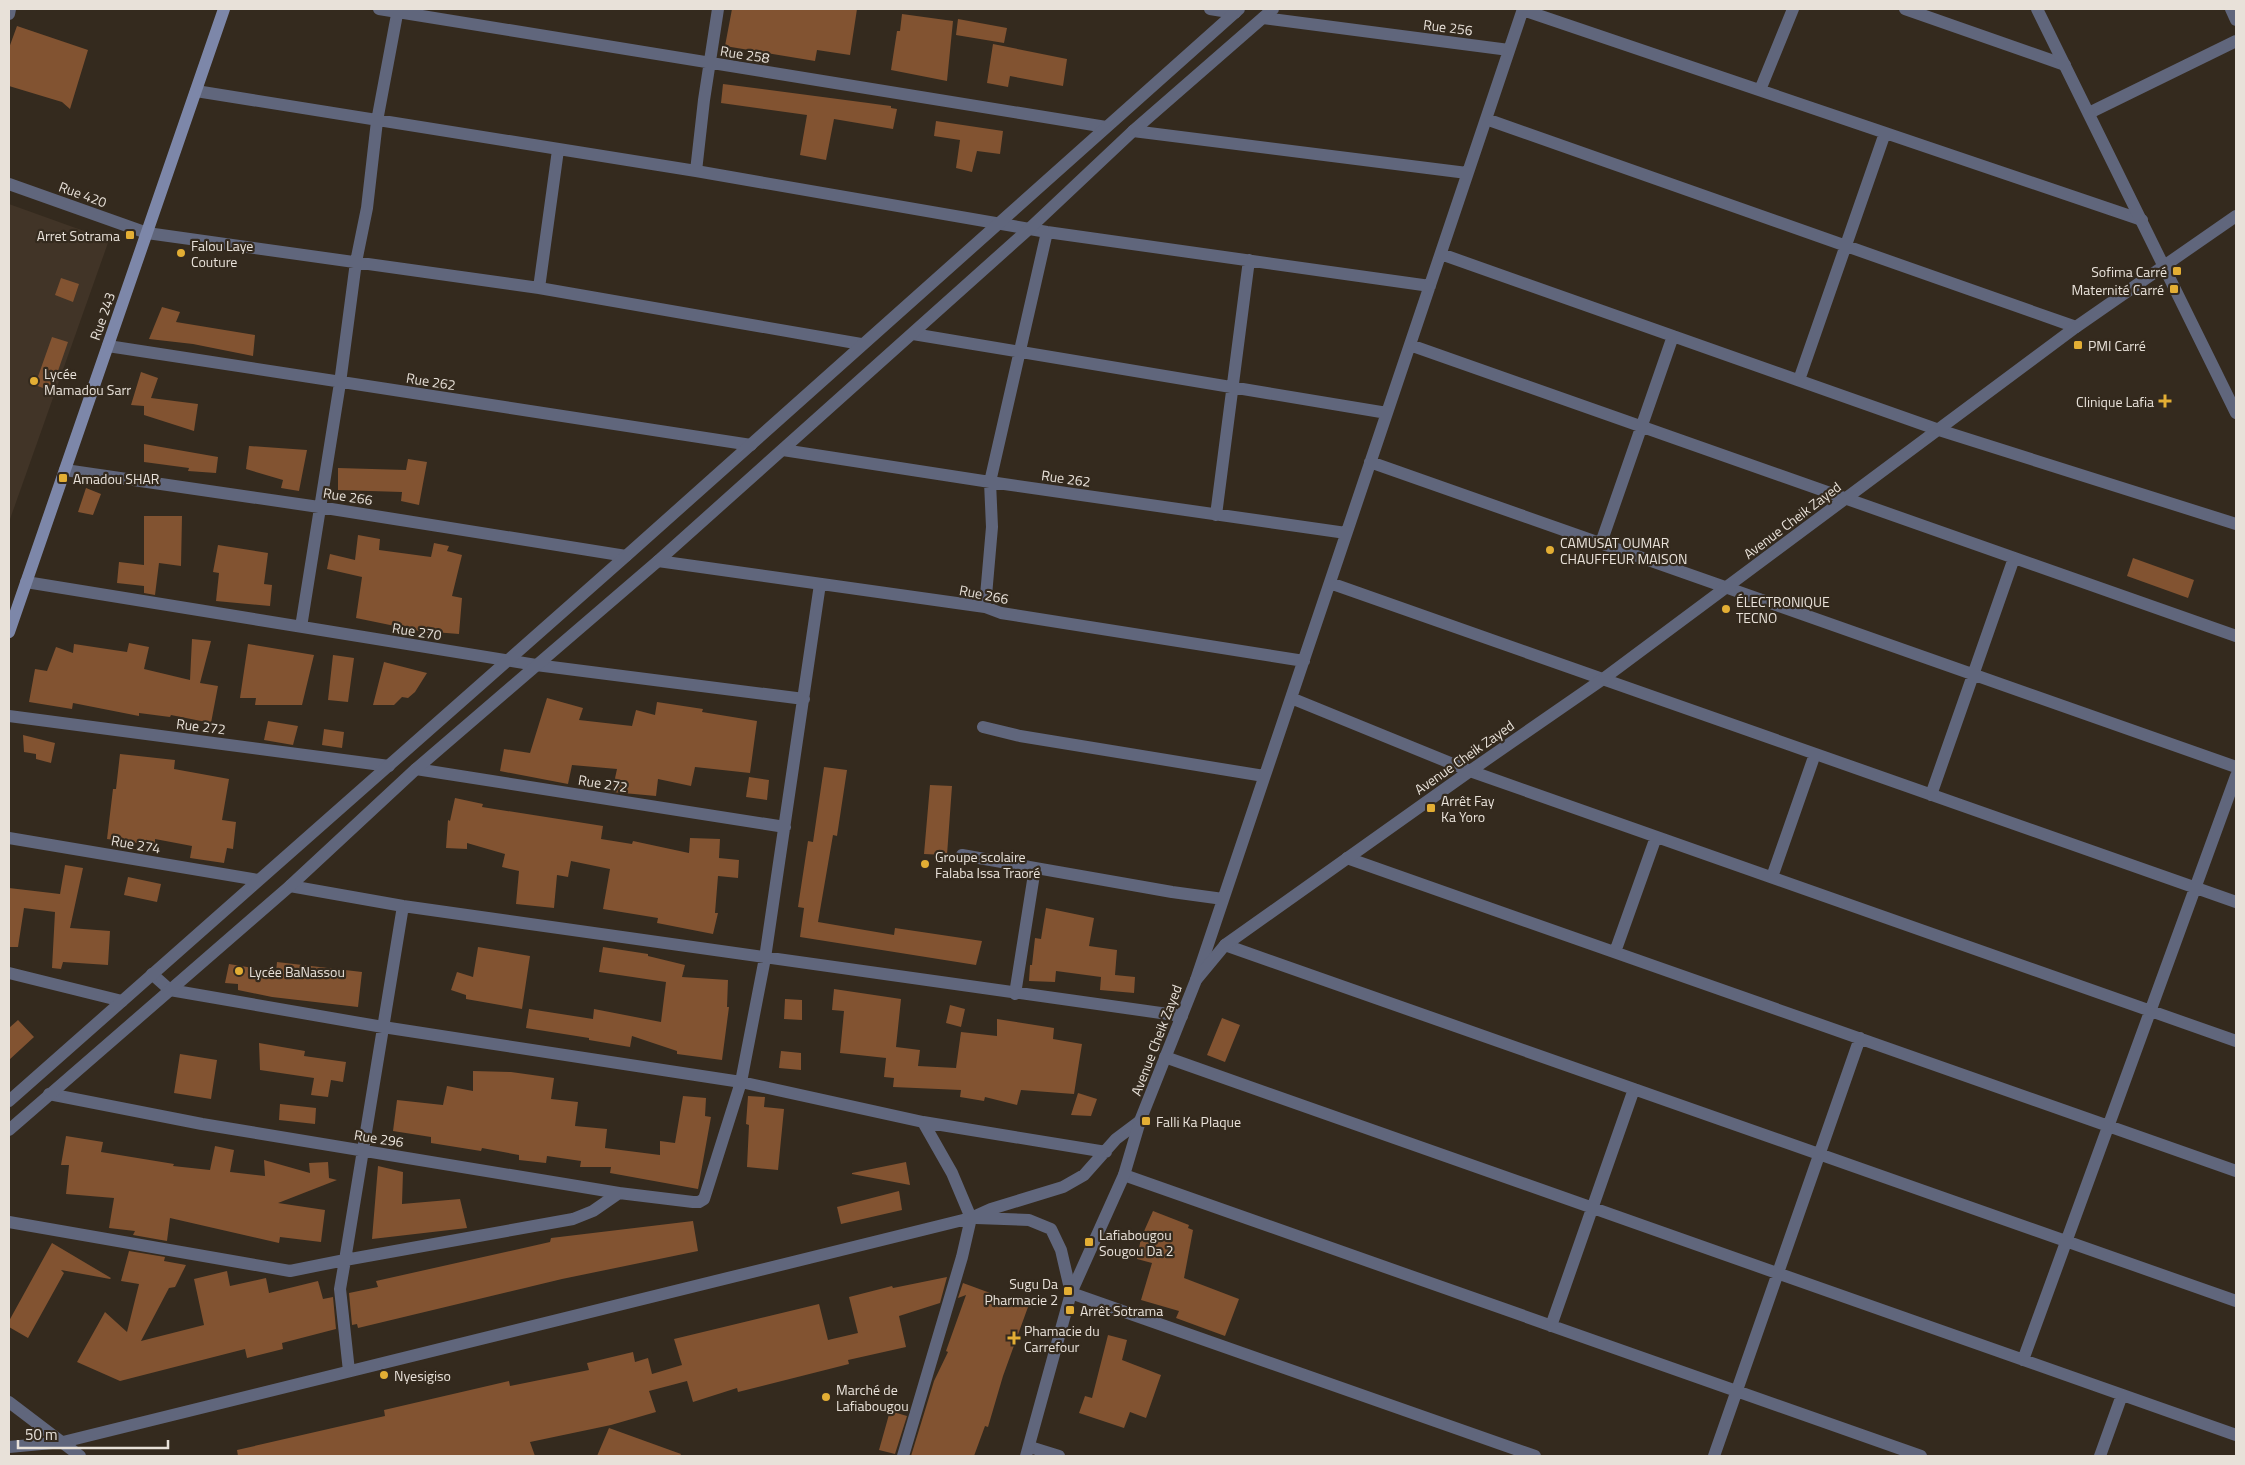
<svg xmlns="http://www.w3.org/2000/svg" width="2245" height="1465" viewBox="0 0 2245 1465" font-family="'Titillium Web',sans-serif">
	<rect width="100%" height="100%" fill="#342a1e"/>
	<path fill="#413427" d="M9,204l100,36 -100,282z"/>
	<path fill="#825331" d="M732,9h125l-7,46 -33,-5 -2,11 -90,-15z
		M902,14l51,7 -6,60 -56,-11 6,-39h3z
		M958,19l49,9 -3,15 -48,-8z
		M17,26l71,24 -18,59 -8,-7 -53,-16v-38z
		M993,44l74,15 -4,27 -53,-10 -2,11 -21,-4z
		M723,84l168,22v2l6,1 -4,20 -59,-10 -8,41 -26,-5 7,-40 -86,-12z
		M936,121l67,10 -3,23 -23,-3 -5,21 -16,-4 4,-28 -26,-4z
		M61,278l18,6 -6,18 -18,-7z
		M162,307l18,5 -4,10 79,13 -2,21 -60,-12 -44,-5z
		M52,337l16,5 -17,49 -16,-6z
		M141,372l17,6 -7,20 47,6 -4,27 -50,-16v-9l-13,-1z
		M144,444l74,13 -2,16 -28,-2 1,-3 -45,-6z
		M249,446l58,4 -8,41 -18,-3 2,-8 -37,-11z
		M408,459l19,3 -8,43 -18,-4 1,-9 -64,-2v-22l68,2z
		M86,488l15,6 -8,21 -15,-3z
		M144,516h38l-1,50 -22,-3 -4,32 -11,-2v-7l-27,-3 2,-21 25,3z
		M358,535l22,4 -1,11 52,7 3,-14 15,3 -2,5 15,4 -10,41 10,2 -3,36 -25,-2v2l-78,-16 6,-41 -35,-8 3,-15 25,6z
		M218,545l50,8 -4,31 8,1 -2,21 -54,-5 3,-28 -6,-1z
		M2133,558l61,22 -6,18 -61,-22z
		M192,639l19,2 -11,42 18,3 -7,37 -40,-8 -1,2 -31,-4v3l-66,-13 -1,6 -43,-7 6,-33 12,2 9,-24 17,6 1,-9 53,8 2,-9 20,4 -5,22 46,11z
		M248,644l66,11 -12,50h-47l1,-7h-16z
		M333,655l21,3 -6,44 -20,-2z
		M384,662l43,11 -12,19 -7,6 -6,-1 -8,8h-21z
		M547,698l36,10 -4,12 53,6 4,-16 19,5 2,-13 46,7 -1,3 55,9 -7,52 -55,-6 -4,19 -33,-7 -2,17 -44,-4 5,-23 -45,-4 -4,19 -68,-13 4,-22 26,4z
		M268,721l30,5 -5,19 -29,-5z
		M324,729l20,3 -2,16 -20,-3z
		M23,735l32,8 -4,20 -15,-4v-5l-12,-2z
		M120,754l55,6 -1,9 55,10 -7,41 14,2 -3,27 -6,-1 -3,15 -34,-5 2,-12 -37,-7v6l-48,-6 6,-50h3z
		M824,767l23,3 -10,66 -4,-1 -15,87 76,13 1,-7 87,13 -6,24 -176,-28 4,-29 -6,-1 10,-66 5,1z
		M749,777l20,3 -2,20 -21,-3z
		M930,785l22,1 -5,69 -23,-1z
		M455,798l28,6 -1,3 121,19 -2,13 31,5 1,-3 56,12 1,-15 30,1 -1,19 20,2 -1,18 -20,-2 -3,37h3l-5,21 -56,-11 1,-5 -55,-9 7,-40 -39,-8 -3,16 -11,-2 -3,33 -38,-4 3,-33 -17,-4 3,-13 -38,-11v6l-21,-1 2,-28 2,1z
		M65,865l18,3 -13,60 40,3 -2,34 -45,-3 -2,7 -9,-1 3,-56 -31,-4 -6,39h-9v-59l51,6z
		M128,877l33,7 -4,18 -33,-7z
		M1046,908l48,10 -5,28 28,4 -2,25 20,2 -1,16 -34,-3 1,-13 -45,-6 -1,11 -26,-1 1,-16h2l3,-27 6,1z
		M478,947l52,9 -8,53 -56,-10v-4l-15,-5 6,-18 16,5z
		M603,947l45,7v2l37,9 -3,12 46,3 -1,27h2l-7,53 -45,-6v-3l-45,-15 -2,11 -41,-7v-2l-63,-10 3,-19 64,10 1,-10 67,13 5,-40 -67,-10z
		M277,962l85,10 -4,35 -86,-10 -34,-7v-6l-13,-1 4,-19 47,8z
		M834,989l67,10 -5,48 24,3 -2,16 38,2 5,-36 36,4v-17l57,9 -1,11 29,5 -8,50 -53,-4 -4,15 -32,-8 -1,4 -24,-4 1,-7 -68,-3 1,-9 -10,-1 2,-19 -46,-5 4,-42 -12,-1z
		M785,999l17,1v20l-18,-1z
		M950,1005l15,4 -4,18 -15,-4z
		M1222,1018l18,7 -15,37 -18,-7z
		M18,1020l16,17 -25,23v-32z
		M259,1043l46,8 -1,5 42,6 -3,20 -12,-2 -3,17 -17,-2 3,-17 -54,-8z
		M781,1051l20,2v17l-22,-2z
		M180,1054l37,6 -6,39 -37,-6z
		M473,1071l38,1 43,6 -3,21 27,3 -3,24 32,3 -2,19 55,7v-14l15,2 8,-47 23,2 -1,18 6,1 -13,72 -88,-16 1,-6h-31l1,-6 -34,-5 -1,7 -27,-3v-5l-37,-7 -1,3 -50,-8v-6l-38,-6 4,-31 46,5 4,-19 26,5z
		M1078,1093l19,6 -6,17 -20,-1z
		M748,1096l17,1 -1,10 20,2 -6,61 -31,-3 2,-42 -3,-1z
		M280,1104l36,4 -1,16 -36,-4z
		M66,1136l37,6 -2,10 73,12 -1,2 37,4 5,-24 19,4 -4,22 35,4 -1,-16 46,13 -1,-10 19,-1 1,16 8,2 -59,23 47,7 -4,32 -41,-5 -1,6 -109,-25 -3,23 -34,-6 2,-4 -26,-3 5,-30 -48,-4 3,-29h-8z
		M906,1162l4,23 -58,-11v-1z
		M378,1166l25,6 -1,32 58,-5 7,29 -95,11z
		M899,1191l3,19 -61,14 -4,-17z
		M1153,1211l36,14 -1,3 5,2 -9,48 55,21 -14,37 -49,-18 3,-7 -38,-11 11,-37 -15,-4 4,-21z
		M693,1221l5,30 -136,28 -204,49 -1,-4 -5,1 -3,-32 29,-6 -2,-6 174,-39 1,-4z
		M52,1243l59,35 -1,1 -49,-9 3,3 -36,65 -19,-11v-6z
		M129,1251l36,6 -1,4 22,4 -11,22 -6,1 -28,53 63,-16 -10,-46 33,-8 3,15 36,-8 3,15 49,-12 5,18 10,-2 3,32 -54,14 1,6 -36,9 -2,-9 -125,32 -43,-19 28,-50 22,20 12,-48 -18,-3z
		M947,1277l-7,26 -41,13 7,31 -58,13 1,4 -111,28 -1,-4 -44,14 -6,-21 -38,10 7,21 -45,13 -81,17 5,14h-297l-1,-6 148,-34 -1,-6 125,-29 1,5 79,-16 -2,-7 46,-11 2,10 13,-4 4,16 30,-9 -8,-26 145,-35 9,36 30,-7 -9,-36 43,-11 1,2z
		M963,1283l65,24 -25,69 -15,51 -3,-1 -11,30h-63l23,-75 14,-29 -2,-1 20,-56 -8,3z
		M1108,1335l19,5 -5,20 39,15 -15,43 -16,-6 -6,16 -45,-15 6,-17 7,2z
		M890,1411l17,5 -12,38 -16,-4z
		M609,1428l72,26 -1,2h-83z"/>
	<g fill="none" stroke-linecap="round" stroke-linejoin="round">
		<path stroke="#60667c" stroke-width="12" d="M379,9l727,118
			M1210,9l25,4
			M1905,9l160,56
			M2231,9l5,11
			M1523,10l619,210
			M9,14l1,-5
			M1263,18l246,32
			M1760,90l33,-81
			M196,91l500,80 351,61 383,54
			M2089,113l147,-72
			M1486,119l590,208
			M1133,131l334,42
			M696,171l8,-71 14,-91
			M9,184l138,49 392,55 322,56
			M1441,254l498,176 297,94
			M539,288l19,-138
			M913,334l474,79
			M1410,345l826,291
			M108,346l643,99
			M1799,380l86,-247
			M783,450l207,32 356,51
			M1370,462l866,305
			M65,470l254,37 307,49
			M1216,515l33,-255
			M1601,543l72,-207
			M658,561l327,46 16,6 303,48
			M26,582l510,83 268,34
			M1330,583l906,319
			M985,607l7,-80 -2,-45 57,-250
			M301,627l39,-244 16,-121 11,-54 10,-87 21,-112
			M1291,698l179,73 766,270
			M9,716l380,50
			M983,727l37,9 244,40
			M416,769l369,58
			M1931,795l83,-237
			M9,838l249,42
			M962,855l210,37 51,7
			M1347,858l889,313
			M1772,877l43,-123
			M290,886l113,20 779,110
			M1225,945l1011,356
			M1615,952l41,-115
			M9,973l113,28
			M152,974l18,16 213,37 358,55 182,40 183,30
			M1196,980l327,-971
			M1015,994l20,-126
			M1165,1057l1071,378
			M49,1094l153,30 417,69 74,9h6l5,-3 37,-117 24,-124 55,-374
			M1124,1175l797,281
			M976,1218l53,2 22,9 10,21 10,43 464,163
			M9,1222l281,49 55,-11 58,-354
			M1551,1326l83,-237
			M2023,1360l213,-584
			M349,1371l-9,-82 5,-29 228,-41 20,-8 26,-18
			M9,1447l54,-5 908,-224 20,-9 72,-22 21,-12 32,-36 24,-18
			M1030,1447l29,9
			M903,1456l59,-199 9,-39 -19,-45 -29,-51
			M1714,1456l146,-418
			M2100,1456l22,-61"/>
		<path stroke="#60667c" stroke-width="12" d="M2037,9l199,404
			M9,1101l617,-545 613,-547
			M9,1130l281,-244 126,-117 242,-208 372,-333 103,-97 140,-122
			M9,1402l71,54
			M1026,1456l45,-163 53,-118 16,-54 56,-141 29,-35 245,-174 133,-92 473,-352 160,-111"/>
		<path stroke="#7d87a9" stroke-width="12" d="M9,632l215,-623"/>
	</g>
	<g fill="#e3ae34" stroke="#342a1e" stroke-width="2">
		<rect x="125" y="230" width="10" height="10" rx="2.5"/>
		<circle cx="181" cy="253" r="5"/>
		<rect x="2172" y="266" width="10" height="10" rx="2.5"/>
		<rect x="2169" y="284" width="10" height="10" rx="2.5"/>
		<rect x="2073" y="340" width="10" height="10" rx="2.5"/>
		<circle cx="34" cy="381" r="5"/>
		<path d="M2162.5 393.5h5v5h5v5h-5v5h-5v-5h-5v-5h5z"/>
		<rect x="58" y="473" width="10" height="10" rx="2.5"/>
		<circle cx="1550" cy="550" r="5"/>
		<circle cx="1726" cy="609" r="5"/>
		<rect x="1426" y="803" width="10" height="10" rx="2.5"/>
		<circle cx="925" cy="864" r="5"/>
		<circle cx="239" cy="971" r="5"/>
		<rect x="1141" y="1116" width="10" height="10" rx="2.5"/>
		<rect x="1084" y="1237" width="10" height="10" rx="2.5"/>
		<rect x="1063" y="1286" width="10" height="10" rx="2.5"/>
		<rect x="1065" y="1305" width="10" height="10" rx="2.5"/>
		<path d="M1011.5 1330.5h5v5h5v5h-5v5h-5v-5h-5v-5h5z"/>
		<circle cx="384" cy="1375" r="5"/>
		<circle cx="826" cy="1397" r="5"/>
	</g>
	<g text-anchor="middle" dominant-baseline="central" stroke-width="4.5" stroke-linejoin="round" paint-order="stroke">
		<g font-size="14" fill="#e8e1d9" stroke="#342a1e">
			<text transform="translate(1448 27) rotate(7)">Rue 256</text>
			<text transform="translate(745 54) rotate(9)">Rue 258</text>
			<text transform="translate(83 194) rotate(20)">Rue 420</text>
			<text transform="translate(102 316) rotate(-71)">Rue 243</text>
			<text transform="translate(431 381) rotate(9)">Rue 262</text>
			<text transform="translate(1066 478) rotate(8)">Rue 262</text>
			<text transform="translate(348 496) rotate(9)">Rue 266</text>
			<text transform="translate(1792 520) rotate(-37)">Avenue Cheik Zayed</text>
			<text transform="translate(984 594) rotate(11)">Rue 266</text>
			<text transform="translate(417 631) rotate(9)">Rue 270</text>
			<text transform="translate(201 726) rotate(7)">Rue 272</text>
			<text transform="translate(1464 757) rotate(-35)">Avenue Cheik Zayed</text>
			<text transform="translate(603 783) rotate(9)">Rue 272</text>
			<text transform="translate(136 844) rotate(10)">Rue 274</text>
			<text transform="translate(1156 1040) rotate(-69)">Avenue Cheik Zayed</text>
			<text transform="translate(379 1138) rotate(9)">Rue 296</text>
		</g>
		<g font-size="14" fill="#e8e1d9" stroke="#342a1e" text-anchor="start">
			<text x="120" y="235" text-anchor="end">Arret Sotrama</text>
			<text x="191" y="245">Falou Laye<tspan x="191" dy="16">Couture</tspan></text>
			<text x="2167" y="271" text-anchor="end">Sofima Carré</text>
			<text x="2164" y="289" text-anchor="end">Maternité Carré</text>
			<text x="2088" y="345">PMI Carré</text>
			<text x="44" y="373">Lycée<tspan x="44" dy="16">Mamadou Sarr</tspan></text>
			<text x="2154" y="401" text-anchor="end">Clinique Lafia</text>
			<text x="73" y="478">Amadou SHAR</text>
			<text x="1560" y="542">CAMUSAT OUMAR<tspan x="1560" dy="16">CHAUFFEUR MAISON</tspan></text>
			<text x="1736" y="601">ÉLECTRONIQUE<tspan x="1736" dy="16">TECNO</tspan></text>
			<text x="1441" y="800">Arrêt Fay<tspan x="1441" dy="16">Ka Yoro</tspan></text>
			<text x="935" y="856">Groupe scolaire<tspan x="935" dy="16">Falaba Issa Traoré</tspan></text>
			<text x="249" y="971">Lycée BaNassou</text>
			<text x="1156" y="1121">Falli Ka Plaque</text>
			<text x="1099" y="1234">Lafiabougou<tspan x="1099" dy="16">Sougou Da 2</tspan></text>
			<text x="1058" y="1283" text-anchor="end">Sugu Da<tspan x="1058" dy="16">Pharmacie 2</tspan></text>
			<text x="1080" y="1310">Arrêt Sotrama</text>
			<text x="1024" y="1330">Phamacie du<tspan x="1024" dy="16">Carrefour</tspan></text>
			<text x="394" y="1375">Nyesigiso</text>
			<text x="836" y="1389">Marché de<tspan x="836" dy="16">Lafiabougou</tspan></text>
		</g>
	</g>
	<rect width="2245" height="1465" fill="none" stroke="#e8e1d9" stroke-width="20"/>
	<path d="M18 1440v8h150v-8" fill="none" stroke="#e8e1d9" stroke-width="2.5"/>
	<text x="25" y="1440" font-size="15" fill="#e8e1d9" stroke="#342a1e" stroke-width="4" paint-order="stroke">50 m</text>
</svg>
